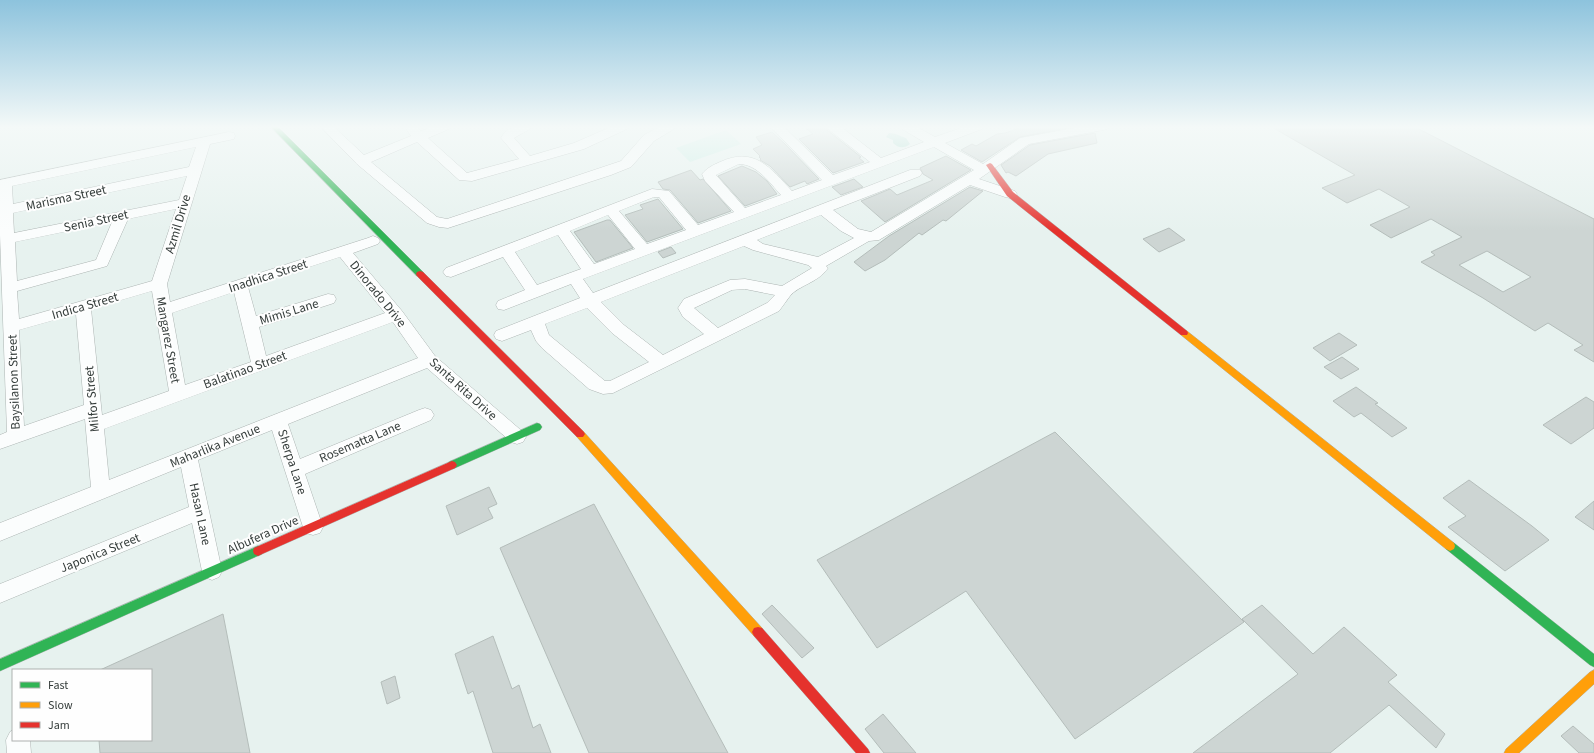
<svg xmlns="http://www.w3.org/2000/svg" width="1594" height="753" viewBox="0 0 1594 753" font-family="'Source Sans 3',sans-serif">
	<rect width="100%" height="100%" fill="#e7f2ef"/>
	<path fill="#cceee5" d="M726,130l15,14 -51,18 -14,-14z"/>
	<path fill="#a5dacc" d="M889,133c6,0 11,3 17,5l4,6c-6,5 -12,4 -17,-1v-3l-7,-3z"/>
	<path fill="#cdd5d3" stroke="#b4bdba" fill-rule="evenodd" d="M803,126h21l3,4 34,27 -2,1 5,4 -31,11 -34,-34 14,-5z
		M1025,126h53l-58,11 -38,25 -21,-12 11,-6 4,2 21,-12 8,-1z
		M1270,126h143l181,93v143l-20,-12 9,-5 -35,-22 -13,8 -52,-33 -62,-36 14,-7 -4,-3 31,-15 -31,-18 -40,19 -21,-13 40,-18 -31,-18 -32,14 -25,-15 33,-13zM1487,251l44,26 -28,15 -44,-27z
		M772,132l13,12 34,35 -12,5 -2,-3 -15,6 -20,-21 -10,-6 1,-1 -2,-2 1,-1 -7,-7 9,-4 -6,-8z
		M1095,133l2,10 -49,11 -32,22 -8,-4 -2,1 -5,-8 29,-20z
		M946,156l25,14 -86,52 -24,-21 29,-12 7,6 36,-15 -10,-6 -3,-6z
		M742,166l14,6 11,9 10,13 -32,12 -27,-30z
		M691,170l9,10 3,-1 28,32 -33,12 -28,-33 -7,-1 -5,-7z
		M854,179l9,8 -22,8 -9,-8z
		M970,187l13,4 -37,30 -3,-1 -21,15 -3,-2 -34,27 -20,11 -11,-9 35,-26z
		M658,199l25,30 -36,13 -22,-27 18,-6 -3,-4z
		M607,220h3l23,28 -37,14 -22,-30z
		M1169,228l16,12 -26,12 -16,-13z
		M671,247l5,6 -13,5 -5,-6z
		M1339,333l18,12 -27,16 -17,-13z
		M1342,357l17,12 -18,10 -17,-12z
		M1356,387l22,16 -3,1 32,24 -15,9 -31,-24 -7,4 -21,-16z
		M1586,397l8,5v26l-23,16 -28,-19z
		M1055,432l189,190 -169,117 -109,-148 -89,57 -60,-88z
		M1469,480l63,46 17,14 -44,31 -57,-44 18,-11 -23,-18z
		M489,487l8,17 -9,4 5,10 -36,17 -11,-29z
		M1594,501v29l-19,-13z
		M594,504l134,249h-139l-89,-205z
		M772,605l42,43 -12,10 -40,-44z
		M1262,605l51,49 31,-27 53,48 -9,7 57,52 -9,14 -47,-43 -59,48h-137l105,-79 -56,-55z
		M223,614l27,139h-150l-1,-13h52v-70h-51z
		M493,636l19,53 7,-4 14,43 7,-4 11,29h-58l-20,-62 -5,3 -13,-40z
		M395,676l5,22 -13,6 -6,-22z
		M883,714l33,39h-32l-19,-24z
		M1573,726l21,18v9h-15l-18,-17z"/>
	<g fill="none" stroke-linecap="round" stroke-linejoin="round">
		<defs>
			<path id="street" d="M320,126h13l31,29 47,-19 -7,-10h12l5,5 14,-5h16l-2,3 -21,9 39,35 52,-14 -18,-21c6,-12 19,-13 31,-12l-2,3 -16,9 16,18 44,-13 39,-17h16l-2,3 -43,20 -112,32 -13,-1 -42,-38 -46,20 66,55 10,2 174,-58 23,-26 17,-9h15l-2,3 -20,12 -23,26 -20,8 -163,53 -9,-1 -12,-4 -70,-59z
				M770,126h13l50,49 37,-13 -42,-33 -2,-3h14l41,32 43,-16 -22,-13 -2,-3h15l20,11 32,-11h17l-2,3 -37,14 38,21 37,-26 65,-12h24l-2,3 -4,1 -74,14 -50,35 36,12 2,3 -2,3 -5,1 -5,-1 -35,-12 -91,55 -10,1 -43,25 2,2c-10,15 -29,17 -38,28 -4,5 -7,10 -11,15l-166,82 -10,1 -14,-5 -47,-41 -6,-7 -5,-11 -29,11 -6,-2 -2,-4 2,-4 84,-33 -9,-14 -67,26 -6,-1 -2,-4 2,-4 27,-11 -22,-33 -52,20 -5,-1 -3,-4 3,-4 206,-79 17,2 29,34 36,-13 -29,-31 -3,-7c5,-6 11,-9 18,-12 35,-16 50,6 72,29l30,-11zM934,147l40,23 -103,62 -13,-3 -25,-19 87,-34 2,-3 -2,-3h-10l-317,123 -10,-14zM739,164c18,0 31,19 42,31l-36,13 -29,-33zM654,197h5l27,33 -39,14 -28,-33zM608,215l27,34 -41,15 -24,-33zM821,215l20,16 13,7 -36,19 -55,-13 -6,-4zM558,235l23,34 -44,16 -22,-33zM744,246l9,4 55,15 4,3 -30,18 -37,-7 -15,1 -46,19 -6,9 5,9 21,17 -41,21 -39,-30 -23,-23zM745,289l30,6 -8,8 -49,25 -24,-20 38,-18zM587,308l25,25 37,29 -39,19h-5l-56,-46 -4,-11z
				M229,132l5,1 1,3 -1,3 -24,5 -43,140 3,18 198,-64 5,-2 5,2 2,3 -2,3 -25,9 49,58 33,45 88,76 3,5 -3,5 -6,2 -6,-2 -84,-74 -139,56 12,35 119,-49 6,-2 6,2 3,5 -3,5 -126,54 18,53 -3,6 -7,2 -7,-2 -3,-6 -31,-97 -74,30 24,111 -3,6 -7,3 -7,-3 -3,-6 -10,-48 -192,80v-19l189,-77 -8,-40 -181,74v-18l91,-36 -6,-68 -85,30v-14l7,-3 -7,-197v-55zM196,147l-7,20 -176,37 -1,-18zM187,176l-8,24 -165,33 -1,-20zM176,209l-24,72 -133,38 -2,-28 90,-25 21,-47zM112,222l-16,38 -79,21 -2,-39zM340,257l45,56 -119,43 -7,-29 75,-24 2,-4 -2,-4 -6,-1 -72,22 -8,-29zM152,291l17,100 -67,24 -11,-106zM234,292l17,70 -66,23 -13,-72zM76,314l8,91 -60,21 -5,-96zM393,322l25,36 -309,122 -5,-51z
				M13,730v10h17l1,13h-24l-1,-13 4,-8z"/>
			<path id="fast" d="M270,126h7l146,146 1,2 -1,2h-6z
				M537,423l3,1 2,3 -2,3 -85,38 -3,1 -3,-1 -2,-3 2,-3z
				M1450,541l4,2 140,111v13l-4,-2 -144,-116 -1,-3 1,-3z
				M258,546l4,2 1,3 -1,3 -262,117v-12z"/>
			<path id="slow" d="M1184,330l3,1 267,212 1,3 -1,3 -4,2 -4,-2 -265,-214 -1,-2 1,-2z
				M580,430l3,1 179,197 2,4 -2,4 -4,1 -4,-1 -177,-199 -2,-3 2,-3z
				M1594,670v14l-75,69h-15l2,-4 84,-77z"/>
			<path id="jam" d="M990,163l2,1 21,28 174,139 1,2 -1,2h-6l-174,-139 -21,-31z
				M420,271l3,1 160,159 2,3 -2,3h-6l-160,-161 -1,-2 1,-2z
				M452,461l3,1 2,3 -2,3 -193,86 -4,2 -4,-2 -1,-3 1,-3z
				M758,627l4,1 106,121 2,4h-14l-102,-117 -2,-4 2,-4z"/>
		</defs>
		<use href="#street" stroke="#adb5b3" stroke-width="1"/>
		<use href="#fast" stroke="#adb5b3" stroke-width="1"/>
		<use href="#slow" stroke="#adb5b3" stroke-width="1"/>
		<use href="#jam" stroke="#adb5b3" stroke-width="1"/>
		<use href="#street" fill="#fbfdfd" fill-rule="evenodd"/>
		<use href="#fast" fill="#30b455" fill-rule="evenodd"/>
		<use href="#slow" fill="#ff9f0a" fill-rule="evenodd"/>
		<use href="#jam" fill="#e5322d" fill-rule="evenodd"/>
	</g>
	<linearGradient id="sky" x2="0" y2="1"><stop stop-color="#8dc3dd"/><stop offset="0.55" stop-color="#f4f9f8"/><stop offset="1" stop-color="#f4f9f8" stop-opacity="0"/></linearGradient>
	<rect width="1594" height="231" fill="url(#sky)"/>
	<g text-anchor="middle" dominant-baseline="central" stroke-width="4" stroke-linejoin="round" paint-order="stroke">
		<g font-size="13" fill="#353d3b" stroke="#fefefe">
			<text transform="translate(66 198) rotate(-12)">Marisma Street</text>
			<text transform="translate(96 221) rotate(-12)">Senia Street</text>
			<text transform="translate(178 224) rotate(-73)">Azmil Drive</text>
			<text transform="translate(268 276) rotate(-18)">Inadhica Street</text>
			<text transform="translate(378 294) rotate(51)">Dinorado Drive</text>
			<text transform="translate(85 306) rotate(-16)">Indica Street</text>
			<text transform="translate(289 312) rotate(-17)">Mimis Lane</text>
			<text transform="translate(168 340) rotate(80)">Mangarez Street</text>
			<text transform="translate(245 370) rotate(-20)">Balatinao Street</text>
			<text transform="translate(14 382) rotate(-92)">Baysilanon Street</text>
			<text transform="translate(463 389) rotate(42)">Santa Rita Drive</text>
			<text transform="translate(92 399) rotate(-95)">Milfor Street</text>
			<text transform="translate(360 442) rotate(-23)">Rosematta Lane</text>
			<text transform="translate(215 446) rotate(-22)">Maharlika Avenue</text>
			<text transform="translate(292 462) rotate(72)">Sherpa Lane</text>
			<text transform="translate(200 514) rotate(78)">Hasan Lane</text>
			<text transform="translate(263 535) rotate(-24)">Albufera Drive</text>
			<text transform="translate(100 553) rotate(-22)">Japonica Street</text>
		</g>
	</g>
	<rect x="12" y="669" width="140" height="72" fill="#fefefe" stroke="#aeb1b0"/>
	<rect x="20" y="682" width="20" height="6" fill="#30b455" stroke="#aeb1b0"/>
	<text x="48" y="689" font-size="12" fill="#353d3b">Fast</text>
	<rect x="20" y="702" width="20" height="6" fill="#ff9f0a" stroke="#aeb1b0"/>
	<text x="48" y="709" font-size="12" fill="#353d3b">Slow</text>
	<rect x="20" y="722" width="20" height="6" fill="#e5322d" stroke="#aeb1b0"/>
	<text x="48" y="729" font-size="12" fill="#353d3b">Jam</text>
</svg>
